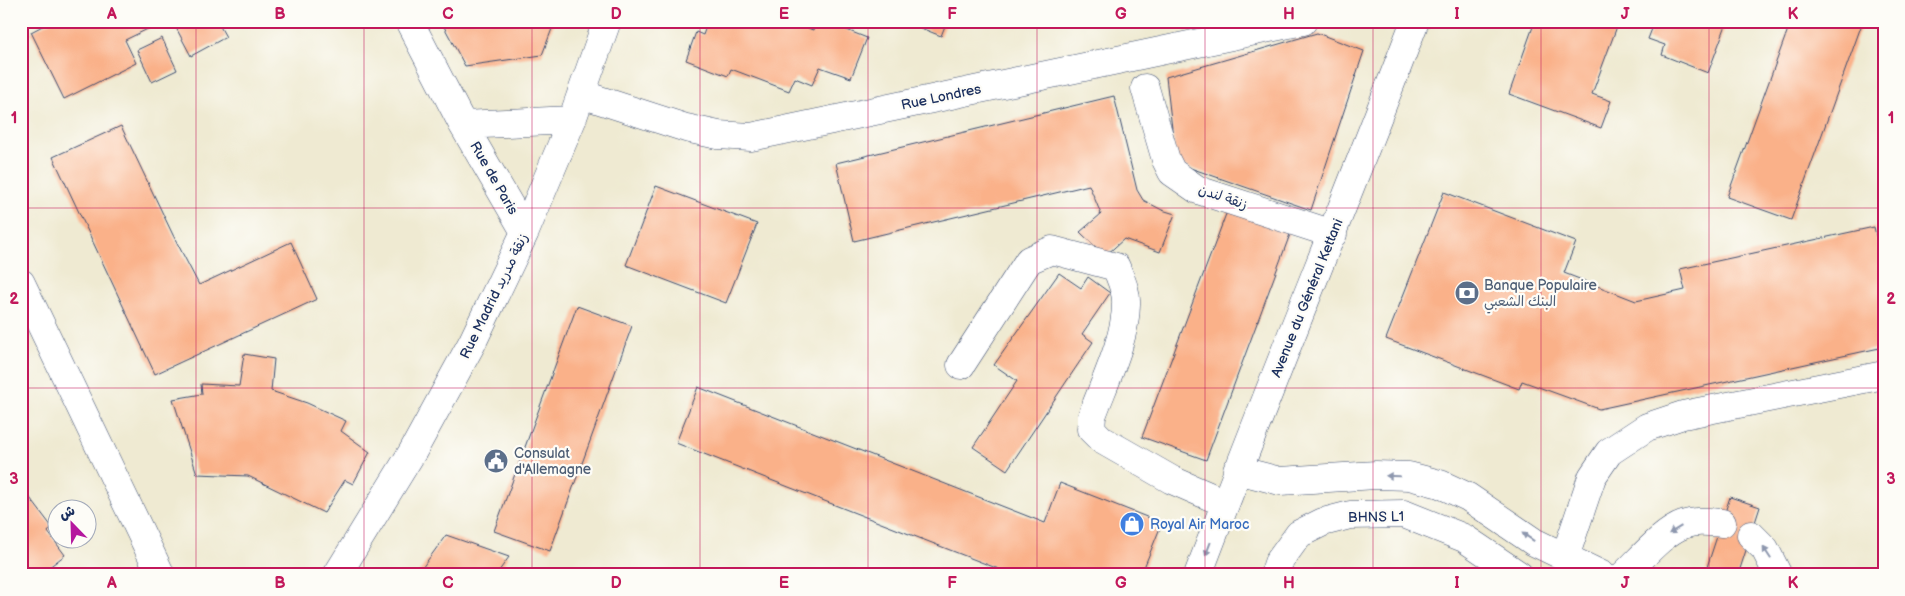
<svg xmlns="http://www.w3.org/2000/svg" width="1905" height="596" viewBox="0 0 1905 596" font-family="'Balsamiq Sans','Playpen Sans Arabic',sans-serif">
	<rect width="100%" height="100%" fill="#fdfcf7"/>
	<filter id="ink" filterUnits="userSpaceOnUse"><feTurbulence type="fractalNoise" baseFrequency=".02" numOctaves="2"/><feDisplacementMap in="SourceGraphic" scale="10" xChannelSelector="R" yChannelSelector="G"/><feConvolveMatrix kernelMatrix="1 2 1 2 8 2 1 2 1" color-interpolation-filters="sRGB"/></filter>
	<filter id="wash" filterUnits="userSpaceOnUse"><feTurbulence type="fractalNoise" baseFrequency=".0096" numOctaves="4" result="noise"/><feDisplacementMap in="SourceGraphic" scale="20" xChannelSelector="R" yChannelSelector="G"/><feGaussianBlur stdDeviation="1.12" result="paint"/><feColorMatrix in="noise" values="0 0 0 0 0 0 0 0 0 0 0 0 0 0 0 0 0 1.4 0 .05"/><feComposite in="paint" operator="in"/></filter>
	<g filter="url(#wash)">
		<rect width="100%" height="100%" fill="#efead2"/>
		<g id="blocks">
			<path fill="#fab189" d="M52,21h102l2,4 -31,15 11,23 -72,36 -33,-67z
				M217,21l9,16 -35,19 -18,-34z
				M441,21h114l-13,34 -77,11z
				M708,21h23l16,6 2,-6h40l24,9 4,-9h7l43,17 -16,40 -31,-11 -8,18 -17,-7 -6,13 -58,-22 -3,7 -42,-16 10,-28 7,3z
				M903,21h44l-6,15z
				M1535,21h84l-27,73 19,7 -10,27 -92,-34z
				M1655,21h61l10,4 -18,48 -46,-18 3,-10 -17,-6z
				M1791,21h72l-72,199 -64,-23z
				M1317,33l47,18 -53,159 -135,-47 -10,-86z
				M162,38l15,32 -25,12 -15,-32z
				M1114,96l23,94 6,10 19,10 13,4 -15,38 -36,-13 -19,17 -25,-24 21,-18 -12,-29 -235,56 -18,-78z
				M121,126l52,109 26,50 92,-43 26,57 -162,75 -102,-217z
				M656,186l101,38 -31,79 -100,-38z
				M1444,192l132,50 -12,31 72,28 49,-11 -5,-21 194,-42 10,42v78l-285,62 -77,-28 -3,8 -133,-50z
				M1229,206l63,23 -86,231 -64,-23z
				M1059,273l22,15 7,-11 22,16 -28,41 11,8 -86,128 -34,-23 44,-66 -23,-16z
				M577,306l55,20 -82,225 -56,-20z
				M244,354l30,5 -3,32 36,12 39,18 -5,10 29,21 -17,32 -8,-4 -21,33 -76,-37 -51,-2 -24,-75 29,-5 -1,-10 38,2z
				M698,387l347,136 15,-40 102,40 -21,52h-127l-338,-132z
				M21,486l31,41 -4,5 17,23 -26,20h-18z
				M1730,497l30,10 -22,68h-17l-15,-5z
				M446,535l63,22 -13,18h-79z"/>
		</g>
	</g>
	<g filter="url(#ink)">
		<use href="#blocks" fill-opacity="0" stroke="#3b4b6f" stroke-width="1"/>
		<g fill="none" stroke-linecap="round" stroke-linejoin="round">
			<defs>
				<path id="minor" d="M409,21l54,104 62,107
					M1145,88l21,72 6,12 26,18 135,44
					M581,94l105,34 32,7 33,2 552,-116
					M463,125l109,-5
					M21,283l140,292
					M961,365l68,-105 23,-10 64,17c4,11 11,24 10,37 0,35 -22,79 -34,112l-1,13 11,11 70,40 53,23
					M1237,470l43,11 96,-6 33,1 31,8 28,13 66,45 68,33
					M1751,535l14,14 13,26
					M1565,557l27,-80 17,-25 38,-25 36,-12 201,-40
					M337,575l76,-124 59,-108 53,-111 47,-112 35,-99
					M1198,575c70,-185 146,-369 217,-554
					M1274,575l4,-12 21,-29 24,-12 27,-7 54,-1 60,24 55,37
					M1624,575c16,-15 39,-43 59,-50 13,-5 26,-3 39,-2"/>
			</defs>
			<use href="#minor" stroke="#3b4b6f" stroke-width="29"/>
			<use href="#minor" stroke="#fff" stroke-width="28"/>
		</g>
		<defs><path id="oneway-solid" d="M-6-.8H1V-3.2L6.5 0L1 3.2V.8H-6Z" transform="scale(1.25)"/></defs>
		<g fill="#8d97ae">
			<use href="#oneway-solid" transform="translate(1393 476) rotate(-179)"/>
			<use href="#oneway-solid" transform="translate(1675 530) rotate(149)"/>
			<use href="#oneway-solid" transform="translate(1528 537) rotate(-146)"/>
			<use href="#oneway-solid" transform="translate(1208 549) rotate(111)"/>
			<use href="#oneway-solid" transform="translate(1767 553) rotate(-123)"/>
		</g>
	</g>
	<path fill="none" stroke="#c2185b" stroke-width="1" stroke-opacity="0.55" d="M196,21v554M364,21v554M532,21v554M700,21v554M868,21v554M1037,21v554M1205,21v554M1373,21v554M1541,21v554M1709,21v554M21,208h1863M21,388h1863"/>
	<defs>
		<symbol id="bank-disc" viewBox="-11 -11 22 22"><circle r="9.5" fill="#5c6f8a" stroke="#fdfcf7"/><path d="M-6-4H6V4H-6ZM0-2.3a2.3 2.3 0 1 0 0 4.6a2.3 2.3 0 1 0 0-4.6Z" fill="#fff"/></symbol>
		<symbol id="civic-disc" viewBox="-11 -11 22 22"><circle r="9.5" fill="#5c6f8a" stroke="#fdfcf7"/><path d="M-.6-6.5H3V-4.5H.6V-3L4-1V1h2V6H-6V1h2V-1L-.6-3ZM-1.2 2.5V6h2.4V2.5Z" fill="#fff"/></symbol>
		<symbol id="shop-disc" viewBox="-11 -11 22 22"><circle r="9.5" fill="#3f7fe0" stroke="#fdfcf7"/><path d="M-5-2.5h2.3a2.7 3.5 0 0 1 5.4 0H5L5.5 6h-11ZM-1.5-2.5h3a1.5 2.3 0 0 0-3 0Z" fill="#fff"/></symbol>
	</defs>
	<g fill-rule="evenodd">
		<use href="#bank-disc" x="1453" y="279" width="28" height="28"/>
		<use href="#civic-disc" x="482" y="447" width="28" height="28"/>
		<use href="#shop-disc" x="1118" y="510" width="28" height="28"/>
	</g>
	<g text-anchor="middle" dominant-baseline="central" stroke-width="4.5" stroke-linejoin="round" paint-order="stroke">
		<g font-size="14" fill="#1b2f5e" stroke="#fdfcf7">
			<text transform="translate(941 97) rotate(-12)">Rue Londres</text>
			<text transform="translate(494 178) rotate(60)">Rue de Paris</text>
			<text transform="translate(1223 197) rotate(19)">زنقة لندن</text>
			<text transform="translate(494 296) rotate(-64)">Rue Madrid زنقة مدريد</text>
			<text transform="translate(1307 298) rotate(-68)">Avenue du Général Kettani</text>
			<text transform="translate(1376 517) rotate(-1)">BHNS L1</text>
		</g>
		<g font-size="14" fill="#4e5e75" stroke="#fdfcf7" text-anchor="start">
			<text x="1484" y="285">Banque Populaire<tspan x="1484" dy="16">البنك الشعبي</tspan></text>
			<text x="514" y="453">Consulat<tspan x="514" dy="16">d'Allemagne</tspan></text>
		</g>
		<g font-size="14" fill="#366cbe" stroke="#fdfcf7" text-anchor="start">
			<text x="1150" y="524">Royal Air Maroc</text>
		</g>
	</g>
	<rect width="1905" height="596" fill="none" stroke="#fdfcf7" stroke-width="55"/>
	<g transform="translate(72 524) rotate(337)"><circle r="24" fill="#fdfcf7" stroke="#a3aaba"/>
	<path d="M0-4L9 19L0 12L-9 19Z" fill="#b5179e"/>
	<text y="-8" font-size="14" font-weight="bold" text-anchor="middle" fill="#1b2f5e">ش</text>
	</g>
	<rect x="28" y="28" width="1850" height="540" fill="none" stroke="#c2185b" stroke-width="2"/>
	<g font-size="16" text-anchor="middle" font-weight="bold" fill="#c2185b">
		<text x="112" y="19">A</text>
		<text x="280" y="19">B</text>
		<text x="448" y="19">C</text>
		<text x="616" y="19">D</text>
		<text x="784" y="19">E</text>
		<text x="952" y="19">F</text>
		<text x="1121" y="19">G</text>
		<text x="1289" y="19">H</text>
		<text x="1457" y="19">I</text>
		<text x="1625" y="19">J</text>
		<text x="1793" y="19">K</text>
		<text x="14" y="123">1</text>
		<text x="1891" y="123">1</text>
		<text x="14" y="304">2</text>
		<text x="1891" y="304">2</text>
		<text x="14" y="484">3</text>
		<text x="1891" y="484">3</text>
		<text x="112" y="588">A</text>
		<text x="280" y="588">B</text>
		<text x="448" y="588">C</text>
		<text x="616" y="588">D</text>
		<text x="784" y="588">E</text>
		<text x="952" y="588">F</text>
		<text x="1121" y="588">G</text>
		<text x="1289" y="588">H</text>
		<text x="1457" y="588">I</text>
		<text x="1625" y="588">J</text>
		<text x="1793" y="588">K</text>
	</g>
</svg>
